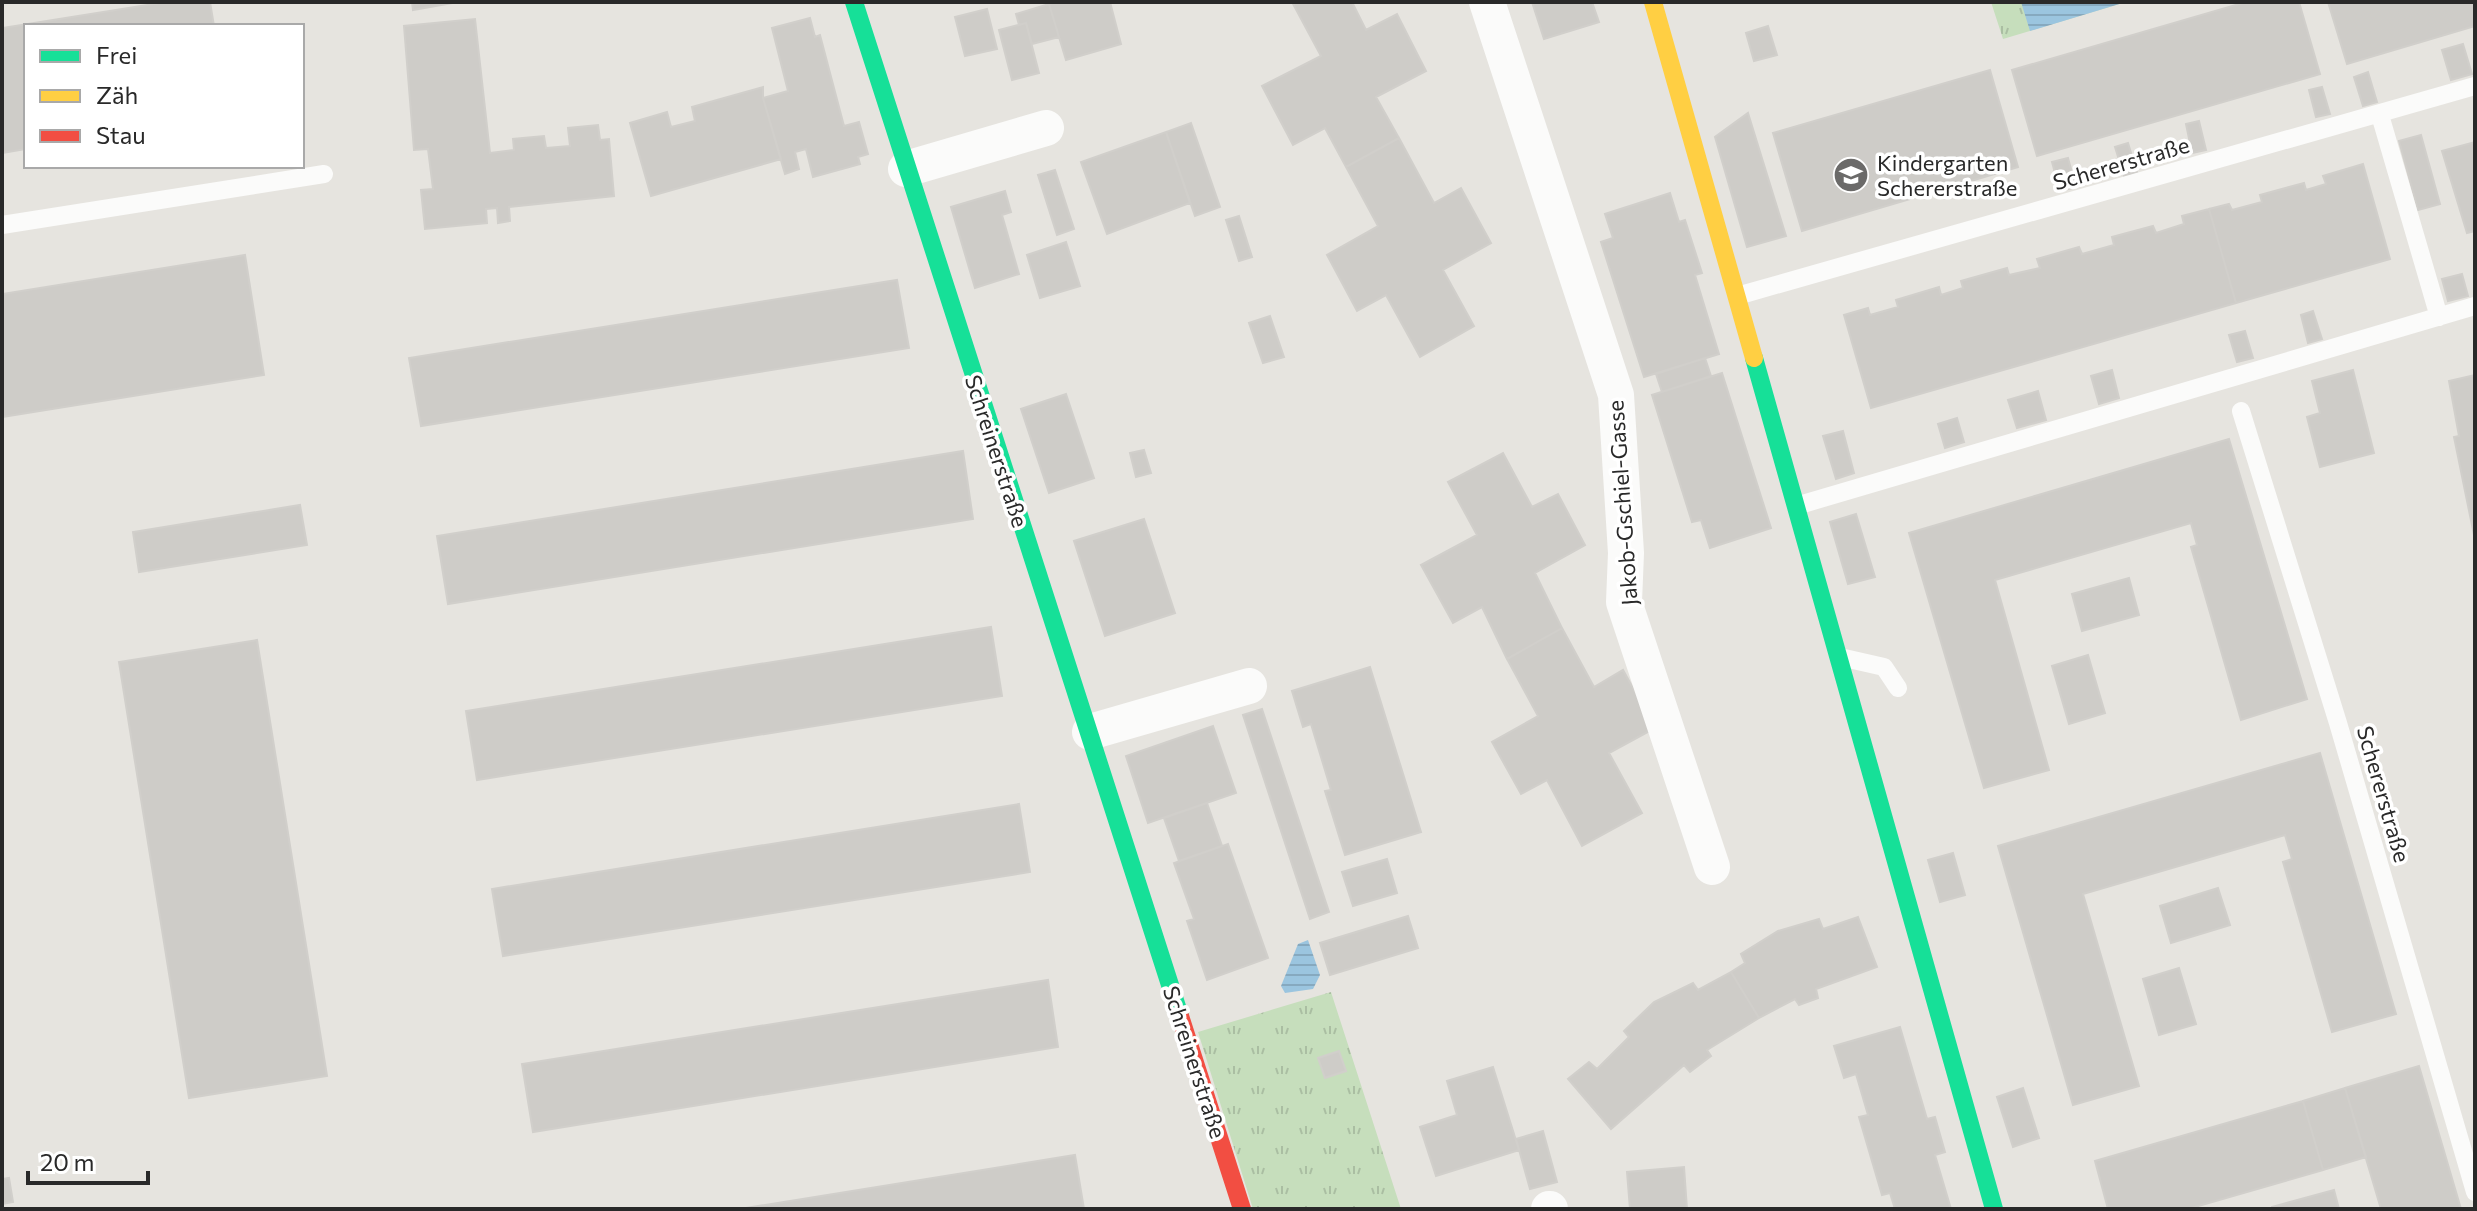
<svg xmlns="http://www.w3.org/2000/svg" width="2477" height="1211" viewBox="0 0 2477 1211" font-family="Commissioner,sans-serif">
	<defs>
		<pattern id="grass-tufts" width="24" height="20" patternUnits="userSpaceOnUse" patternTransform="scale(2)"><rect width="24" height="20" fill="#c6debc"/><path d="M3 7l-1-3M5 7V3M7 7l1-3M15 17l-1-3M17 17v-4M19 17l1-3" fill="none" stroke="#aabea2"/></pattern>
		<pattern id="water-rules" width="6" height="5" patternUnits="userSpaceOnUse" patternTransform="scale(2)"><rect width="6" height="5" fill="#9bc5df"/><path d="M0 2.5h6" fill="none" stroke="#86a9bf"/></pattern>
	</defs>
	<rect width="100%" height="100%" fill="#e6e4df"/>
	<path fill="url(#grass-tufts)" d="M1991,2h135l-123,37z
		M1331,992l70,217h-148l-55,-177z"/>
	<path fill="url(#water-rules)" d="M2021,2h105l-96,29z
		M1308,940l12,35 -7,14 -28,4 -4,-7 17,-42z"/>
	<path fill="#ceccc8" stroke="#d1cfcb" stroke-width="2" d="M166,2h44l4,24h-188v123l-24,4v-125z
		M412,2h46l-45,8z
		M1056,2h54l11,42 -55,16 -17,-56z
		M1292,2h60l14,28 31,-16 29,57 -50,26 23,41 -53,29 -21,-39 -32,17 -31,-59 59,-30z
		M1532,2h60l7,20 -55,17z
		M2246,2h53l21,72 -283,82 -25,-86z
		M2328,2h147v24l-128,38z
		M1049,4l10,33 -27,7 -6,-21 -7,2 -3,-11z
		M987,9l10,40 -32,7 -10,-39z
		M810,18l5,19 5,-2 24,91 15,-4 9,32 -10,3 2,7 -47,13 -7,-28 -11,3 4,17 -14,5 -22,-76 25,-7 -16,-63z
		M475,19l15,134 24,-3 -1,-11 31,-3 2,12 24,-2 -2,-18 30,-3 2,15 9,-1 5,57 -105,11 1,14 -12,2 -1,-15 -11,1 1,14 -62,6 -4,-39 12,-1 -5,-40 -14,1 -10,-124z
		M1026,23l13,50 -27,7 -13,-50z
		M1768,26l9,29 -23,6 -8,-28z
		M2463,44l9,30 -21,6 -9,-30z
		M1990,70l28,97 -216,64 -29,-98z
		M2368,72l9,30 -14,4 -9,-29z
		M763,87v11l18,61 -130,37 -21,-73 37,-11 4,15 24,-6 -3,-14z
		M2322,87l8,27 -14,3 -7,-27z
		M1748,113l38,123 -39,11 -32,-110z
		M2199,121l7,29 -14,3 -6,-29z
		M1191,123l29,84 -25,9 -29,-84z
		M1166,132l24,71 -83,31 -26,-72z
		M2421,135l19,69 -22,6 -19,-69z
		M1399,138l35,65 27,-15 30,55 -48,27 31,56 -54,31 -34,-62 -29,16 -30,-56 51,-29 -32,-59z
		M2475,142v89l-8,2 -25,-82z
		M2128,143l9,29 -13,4 -9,-29z
		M2068,158l8,29 -16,4 -8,-29z
		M2363,164l27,95 -154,44 -27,-94 20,-5 3,6 30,-8 -2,-7 44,-12 2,7 20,-6 -3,-8z
		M1055,170l19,59 -17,6 -19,-60z
		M1005,191l6,21 -9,3 17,59 -44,14 -24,-81z
		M1670,193l9,29 6,-2 17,53 -7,2 24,79 -75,23 -43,-135 12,-4 -8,-24z
		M2209,209l27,94 -365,105 -27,-93 24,-7 2,7 28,-8 -2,-7 43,-13 2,8 22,-7 -2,-7 46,-13 2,7 31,-7 -3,-9 42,-12 3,7 32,-9 -2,-8 41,-11 3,7 28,-9 -2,-8z
		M1239,216l13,41 -13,4 -13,-41z
		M1066,242l14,44 -40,12 -13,-43z
		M245,255l19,120 -262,42v-123z
		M2462,274l6,22 -20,5 -6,-22z
		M897,280l12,68 -488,78 -12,-68z
		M2313,311l9,28 -14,4 -7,-28z
		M1270,316l14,41 -21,6 -14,-40z
		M2245,331l8,27 -16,4 -8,-27z
		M1705,358l6,18 -49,16 -6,-18z
		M2112,370l7,28 -20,6 -8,-28z
		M2353,370l21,83 -54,14 -13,-50 13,-4 -8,-32z
		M1722,373l49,155 -61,20 -9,-28 -9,2 -40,-127z
		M2475,375v165l-21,-103 5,-1 -10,-55z
		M2038,391l8,29 -29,8 -9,-28z
		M1066,394l28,84 -45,15 -28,-84z
		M1957,418l7,24 -19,6 -7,-24z
		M1843,431l11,42 -18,6 -13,-43z
		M2229,439l78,260 -66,21 -50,-173 6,-2 -6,-22 -196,57 54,190 -65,18 -75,-255z
		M1144,450l7,23 -15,4 -6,-24z
		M963,451l10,68 -525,85 -11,-68z
		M1503,453l29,54 26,-13 27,51 -50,28 27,55 -55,31 -25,-52 -29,16 -32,-58 56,-30 -29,-53z
		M300,505l7,40 -168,27 -6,-40z
		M1856,514l19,63 -27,7 -18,-62z
		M1144,519l31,94 -70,23 -31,-95z
		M2129,578l10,37 -57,16 -10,-37z
		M991,627l11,69 -525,84 -11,-69z
		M1562,628l32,59 29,-17 32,58 -46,25 33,60 -60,33 -35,-66 -26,14 -29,-52 46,-26 -31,-57z
		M257,640l70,436 -138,22 -70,-436z
		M2088,655l17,58 -36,11 -17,-58z
		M1370,667l51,165 -76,23 -20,-64 6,-1 -20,-66 -8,3 -11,-36z
		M1262,709l67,203 -19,7 -67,-204z
		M1213,726l23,67 -88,30 -22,-67z
		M2320,753l76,261 -64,18 -49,-170 9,-3 -7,-24 -202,59 56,192 -66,19 -75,-259z
		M1207,803l15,43 -43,15 -15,-43z
		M1019,804l11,68 -527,84 -11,-67z
		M1228,844l40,114 -61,22 -20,-59 7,-2 -20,-56z
		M1953,853l12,42 -25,7 -12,-42z
		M1387,859l10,34 -44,13 -11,-34z
		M2218,888l12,37 -59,18 -11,-37z
		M1408,916l10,32 -88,27 -10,-32z
		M1858,917l19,50 -61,22 2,9 -19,7 -4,-6 -36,19 -28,-46 14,-9 -4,-9 37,-23 41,-12 4,10z
		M2179,968l17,56 -37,11 -16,-56z
		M1731,972l28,46 -52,32 4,6 -21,16 -6,-7 -73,64 -43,-50 21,-17 8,7 32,-32 -5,-6 30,-29 39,-19 5,7z
		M1048,980l10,67 -525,85 -11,-68z
		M1900,1027l27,92 8,-2 10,35 -10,3 16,54h-56l-5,-16 -8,2 -23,-78 9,-2 -12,-41 -12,4 -10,-32z
		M1339,1051l7,20 -21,7 -7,-20z
		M2419,1066l42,143h-80l-36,-121z
		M1493,1067l26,83 -83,26 -16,-49 37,-12 -10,-34z
		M2023,1088l16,50 -26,9 -16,-50z
		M2345,1088l21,69 -43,13 -20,-69z
		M2303,1101l20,69 -135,39h-80l-13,-48z
		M1543,1131l14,51 -27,7 -14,-50z
		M1075,1155l9,54h-344z
		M1684,1167l3,42h-57l-3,-37z
		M9,1178l4,24 -11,2v-25z
		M2334,1190l5,19h-67v-2z"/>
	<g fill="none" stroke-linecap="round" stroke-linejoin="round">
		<path stroke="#fbfbfa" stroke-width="18" d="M2380,115l59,202
			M2,225l322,-51
			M1737,296l738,-210
			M2241,411l97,312 137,469
			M1796,506l679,-200
			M1840,657l44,10 14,21"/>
		<path stroke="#fbfbfa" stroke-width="36" d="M1487,2l129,393 10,158 -2,49 88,265
			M906,169l140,-41
			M1090,732l159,-46
			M1549,1209h1"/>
		<path stroke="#16e098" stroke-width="18" d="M854,2l326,1014
			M1754,358l240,851"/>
		<path stroke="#ffcf43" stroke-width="18" d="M1653,2l101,356"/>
		<path stroke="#f24e42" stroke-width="18" d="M1180,1016l62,193"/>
	</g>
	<defs>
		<symbol id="school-disc" viewBox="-11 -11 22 22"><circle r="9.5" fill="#6b6a69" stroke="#fff"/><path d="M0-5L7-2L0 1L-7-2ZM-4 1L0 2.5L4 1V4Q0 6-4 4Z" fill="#fff"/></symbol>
	</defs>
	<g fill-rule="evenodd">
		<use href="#school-disc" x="1831" y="155" width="40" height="40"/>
	</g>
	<g text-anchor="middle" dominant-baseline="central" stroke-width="7" stroke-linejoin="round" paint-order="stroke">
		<g font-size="22" fill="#292929" stroke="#fff" text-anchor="start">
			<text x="1877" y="162">Kindergarten<tspan x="1877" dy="25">Schererstraße</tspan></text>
		</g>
		<g font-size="22" fill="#292929" stroke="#fff">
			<text transform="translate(2121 163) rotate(-16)">Schererstraße</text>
			<text transform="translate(997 451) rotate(72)">Schreinerstraße</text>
			<text transform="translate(1622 503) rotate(-94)">Jakob-Gschiel-Gasse</text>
			<text transform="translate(2384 794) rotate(74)">Schererstraße</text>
			<text transform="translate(1195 1062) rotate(72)">Schreinerstraße</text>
		</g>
	</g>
	<rect width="2477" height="1211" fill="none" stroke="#292929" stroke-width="8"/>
	<rect x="24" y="24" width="280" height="144" fill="#ffffff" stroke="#a9a9a9" stroke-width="2"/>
	<rect x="40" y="50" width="40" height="12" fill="#16e098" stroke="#a9a9a9" stroke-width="2"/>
	<text x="96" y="64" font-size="24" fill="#292929">Frei</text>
	<rect x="40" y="90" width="40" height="12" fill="#ffcf43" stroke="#a9a9a9" stroke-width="2"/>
	<text x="96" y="104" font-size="24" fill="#292929">Zäh</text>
	<rect x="40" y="130" width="40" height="12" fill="#f24e42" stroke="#a9a9a9" stroke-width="2"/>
	<text x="96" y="144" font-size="24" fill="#292929">Stau</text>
	<path d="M28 1171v12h120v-12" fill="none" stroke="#292929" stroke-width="4"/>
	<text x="40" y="1171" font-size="24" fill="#292929" stroke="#ffffff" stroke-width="6" paint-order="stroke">20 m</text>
</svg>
